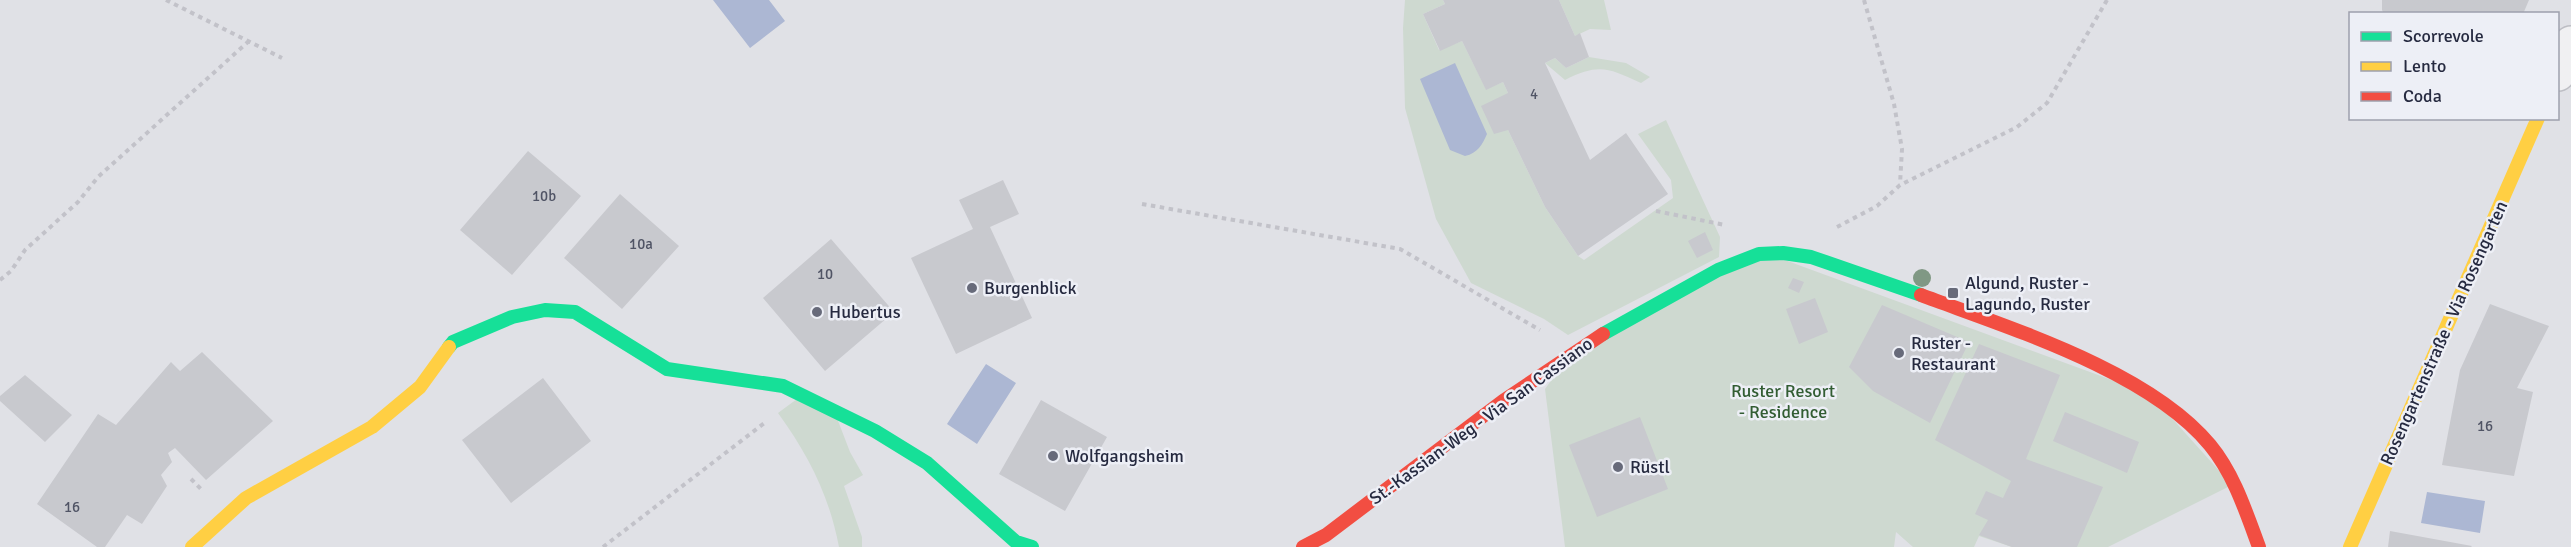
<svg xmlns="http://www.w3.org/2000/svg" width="2571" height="547" viewBox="0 0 2571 547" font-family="Signika,sans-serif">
	<rect width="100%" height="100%" fill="#e0e1e6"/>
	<path fill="#ced9d0" d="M1405,0h38l2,4 -22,10 16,36 23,-9 24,48 17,-7 5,11v37l37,77 33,49 6,4 89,-62 -2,-18 -33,-46 28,-14 54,117 -1,20 -151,78 -24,-16 -73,-36 -35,-64 -31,-111 -2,-80z
		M1559,0h45l7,30 -21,-1 -15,7z
		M1589,57l37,6 24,14 -9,6c-33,-15 -42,-20 -76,-3l-20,-17 10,-5 11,10z
		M1766,253l384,141 82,91 -124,62h-96l-33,-11 -5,11h-61l-17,-15 -2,15h-329l-20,-158 28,-39z
		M801,396l34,17 15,39 13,23 -19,11 18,51v10h-23c-10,-52 -30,-91 -61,-134z"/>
	<path fill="#acb7d3" d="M713,0h56l16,21 -35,27z
		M1455,63l32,71c-5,11 -9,19 -22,22l-15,-6 -30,-71z
		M986,364l30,19 -39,61 -30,-20z
		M2427,492l58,9 -5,32 -59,-10z"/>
	<path fill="#c8c9ce" d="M1443,0h116l16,36 5,-3 9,24 -23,11 -11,-10 -10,5 45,97 36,-27 42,61 -90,62 -33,-49 -37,-77 -14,4 -13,-28 27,-13 -5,-11 -17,8 -24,-49 -22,10 -17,-37 22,-10z
		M2382,0h147l-6,14h-139l-2,-4z
		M528,151l53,45 -69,79 -52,-45z
		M1003,180l16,34 -29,13 42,91 -76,36 -45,-96 62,-29 -14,-29z
		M620,194l59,52 -57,63 -58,-51z
		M1705,232l8,18 -16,8 -9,-17z
		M831,239l63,73 -69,59 -62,-73z
		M1793,278l11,4 -5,11 -11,-5z
		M1815,298l13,34 -29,12 -13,-35z
		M2490,304l59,22 -32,62 16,4 -19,84 -72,-11 18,-95z
		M1882,305l87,37 -39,81 -57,-32 -24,-24z
		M1979,344l81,31 -34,84 77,28 -26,60h-65l-33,-12 9,-15 -13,-6 11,-23 17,7 8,-17 -76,-41z
		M202,352l71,69 -67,59 -31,-32 -7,5 4,9 -11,13 6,11 -25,38 -15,-9 -22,32h-8l-60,-43 61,-90 18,11 55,-63 9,9z
		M25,375l47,40 -27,27 -45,-41v-5z
		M543,378l48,63 -80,62 -49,-63z
		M1041,400l66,37 -42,74 -66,-37z
		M2065,412l74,30 -12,31 -74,-32z
		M1640,417l28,72 -71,28 -28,-72z
		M2390,531l82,15 -1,1h-83z"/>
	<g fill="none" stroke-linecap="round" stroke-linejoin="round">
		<defs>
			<path id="street" d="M2558,74l13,-31"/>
		</defs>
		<use href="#street" stroke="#bdbec4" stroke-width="36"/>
		<path stroke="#c2c2c9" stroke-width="4" stroke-dasharray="4.5 4.5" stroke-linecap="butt" d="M166,0l116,58
			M1864,0l30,104 8,45 -2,35
			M1142,204l258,45 140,81
			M1656,211l69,14
			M1837,227l40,-21 23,-21 117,-58 30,-24 60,-103
			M0,280l11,-9 14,-21 53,-48 20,-25 151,-136
			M191,479l10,10
			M603,547l164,-126"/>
		<use href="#street" stroke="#f0f0f2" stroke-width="33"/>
		<path stroke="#16e098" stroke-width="14" d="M1603,334l115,-64 41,-16 24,-1 28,4 110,38
			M449,347l4,-5 59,-25 33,-7 30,2 92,57 116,17 92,45 52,32 89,79 16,5"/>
		<path stroke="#ffcf43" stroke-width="14" d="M192,547l54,-49 126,-71 48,-40 29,-40
			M2350,547l188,-429"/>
		<path stroke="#f24e42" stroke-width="14" d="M1921,295c88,33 228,76 289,150 24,29 36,67 49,102
			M1303,547l23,-12 177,-134 100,-67"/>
	</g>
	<circle fill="#809884" cx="1922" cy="278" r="9"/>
	<g fill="#676a7a" stroke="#edeff6" stroke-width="2">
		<circle cx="972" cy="288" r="6"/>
		<rect x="1947" y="287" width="12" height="12" rx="3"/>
		<circle cx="817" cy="312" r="6"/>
		<circle cx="1899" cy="353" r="6"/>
		<circle cx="1053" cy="456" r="6"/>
		<circle cx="1618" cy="467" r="6"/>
	</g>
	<g text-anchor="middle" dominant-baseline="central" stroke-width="5" stroke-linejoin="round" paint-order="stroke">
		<g font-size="15" fill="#505465">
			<text x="1534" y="94">4</text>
			<text x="544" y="196">10b</text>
			<text x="641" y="244">10a</text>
			<text x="825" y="274">10</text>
			<text x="2485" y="426">16</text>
			<text x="72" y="507">16</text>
		</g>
		<g font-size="18" fill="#262a40" stroke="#edeff6" text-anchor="start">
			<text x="1965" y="283">Algund, Ruster -<tspan x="1965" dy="21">Lagundo, Ruster</tspan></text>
			<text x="984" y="288">Burgenblick</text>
			<text x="829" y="312">Hubertus</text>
			<text x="1911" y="343">Ruster -<tspan x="1911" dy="21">Restaurant</tspan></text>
			<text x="1065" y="456">Wolfgangsheim</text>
			<text x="1630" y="467">Rüstl</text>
		</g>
		<g font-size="18" fill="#262a40" stroke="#edeff6">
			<text transform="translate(2444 333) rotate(-66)">Rosengartenstraße - Via Rosengarten</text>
			<text transform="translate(1481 421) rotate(-36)">St.-Kassian-Weg - Via San Cassiano</text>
		</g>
		<g font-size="18" fill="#325d33" stroke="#edeff6">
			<text x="1783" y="391">Ruster Resort<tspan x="1783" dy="21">- Residence</tspan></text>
		</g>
	</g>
	<rect x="2349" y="12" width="210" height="108" fill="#edeff6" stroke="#9da0ad" stroke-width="1.5"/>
	<rect x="2361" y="32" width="30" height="9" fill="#16e098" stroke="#9da0ad" stroke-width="1.5"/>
	<text x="2403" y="42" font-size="18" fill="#262a40">Scorrevole</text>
	<rect x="2361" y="62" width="30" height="9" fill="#ffcf43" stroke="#9da0ad" stroke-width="1.5"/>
	<text x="2403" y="72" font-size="18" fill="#262a40">Lento</text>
	<rect x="2361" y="92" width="30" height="9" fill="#f24e42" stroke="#9da0ad" stroke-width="1.5"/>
	<text x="2403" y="102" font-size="18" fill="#262a40">Coda</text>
</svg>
